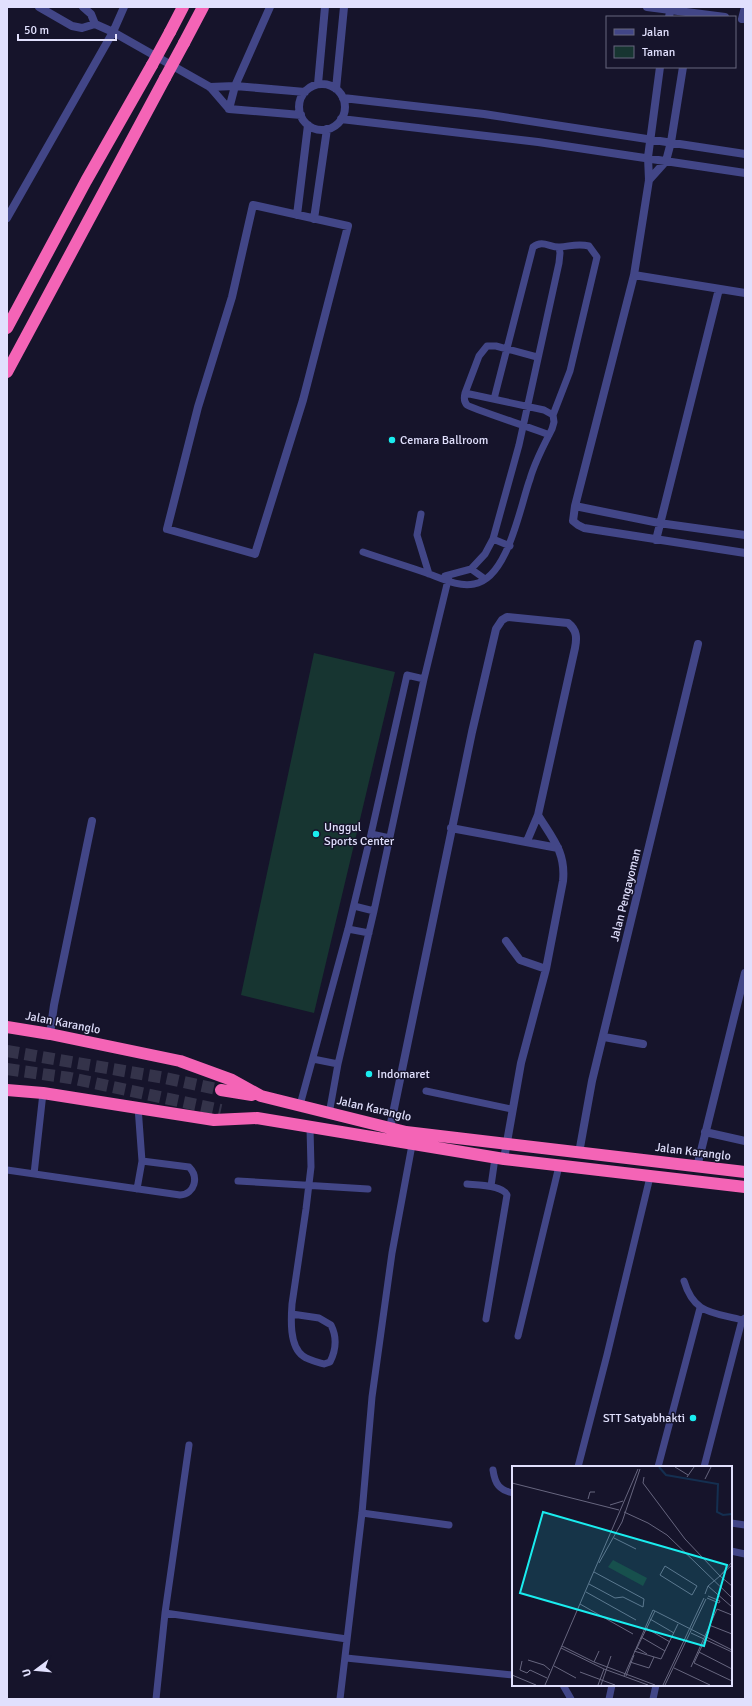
<svg xmlns="http://www.w3.org/2000/svg" width="752" height="1706" viewBox="0 0 752 1706" font-family="Signika,sans-serif">
	<rect width="100%" height="100%" fill="#16142b"/>
	<path fill="#173531" d="M314,653l81,19 -81,341 -73,-18z"/>
	<g fill="none" stroke-linecap="round" stroke-linejoin="round">
		<path stroke="#34334a" stroke-width="12" stroke-dasharray="12 6" stroke-linecap="butt" d="M7,1051l158,27 56,12
			M7,1069l63,9 151,32"/>
		<path stroke="#424687" stroke-width="7" d="M537,357l-41,-11h-9l-8,10 -14,37c-1,4 -1,9 2,12 3,3 71,25 82,30
			M465,393l79,17 9,5
			M421,514l-4,21 12,39
			M493,539l17,7
			M363,552c23,8 47,15 69,23 13,5 28,12 42,9 34,-5 46,-78 56,-105 5,-18 14,-34 22,-50l2,-7 -1,-7 17,-44 27,-114 -8,-11c-11,-3 -18,0 -29,1 -10,1 -17,-8 -27,0l-39,152
			M471,569l14,10
			M445,576l26,-7 14,-15 8,-15 26,-94 40,-182 1,-10 -1,-6
			M371,834l36,-159 17,4
			M354,906l20,5
			M348,929l21,4
			M313,1059l25,5
			M426,1091l85,18
			M300,1105l48,-176 23,-95 19,4
			M329,1114l9,-50 36,-153 50,-232 25,-103
			M7,1170l173,25c15,-1 19,-18 9,-28l-47,-6
			M34,1174l9,-81
			M238,1181l130,8
			M467,1184c10,1 36,1 40,11l-21,124
			M491,1186l4,-28
			M137,1189l5,-28 -4,-54
			M684,1281c10,33 28,31 58,39
			M292,1314l27,4 12,7c6,12 5,25 -1,37l-6,2c-7,-2 -16,-4 -21,-8 -14,-10 -12,-38 -11,-52l14,-95 5,-42 -1,-39
			M518,1336l41,-170
			M578,1467l29,-112 43,-178
			M658,1467l42,-159
			M704,1467l38,-147 3,-2
			M493,1470c2,14 6,20 20,23
			M362,1513l87,12
			M731,1523l14,2
			M731,1551l14,3
			M165,1613l182,26
			M346,1658l167,17
			M563,1685l8,14
			M156,1699l9,-86 24,-168
			M340,1699l22,-186 10,-116 20,-144 20,-108
			M609,1699l3,-14
			M653,1699l3,-14"/>
		<path stroke="#424687" stroke-width="8" d="M39,7l33,19 10,2 13,-4 18,8 11,-25
			M83,7l8,7 4,10
			M647,7l78,10
			M669,17l2,-10
			M742,19l3,-12
			M660,67l-12,90 1,23 -15,95 -59,231 -2,15 5,4 6,3 161,25
			M318,84l7,-77
			M299 107a23 23 0 1 1 46 0a23 23 0 1 1-46 0Z
			M210,87l25,-1 70,6
			M336,89l8,-82
			M343,98l141,16 261,40
			M229,109l6,-23 35,-79
			M341,119l197,23 207,31
			M649,180l17,-19 5,-19 12,-75
			M253,205l95,21 -45,174 -48,154 -88,-25 31,-122 34,-110z
			M297,215l11,-90
			M7,218l106,-186 97,55 19,22 72,6
			M314,219l13,-90
			M634,275l111,18
			M575,506l84,17 86,12
			M656,540l63,-251
			M451,828l107,20
			M527,841l11,-26
			M506,941l14,19 26,9
			M50,1034l4,-29 38,-184
			M604,1037l39,7
			M390,1128l82,-396 24,-103 6,-9 5,-3 61,6c9,7 9,15 7,25l-37,167c14,23 28,37 25,66l-17,88 -25,94 -17,96
			M705,1132l40,9
			M579,1153l13,-72 106,-437
			M697,1167l48,-194"/>
		<path stroke="#f464b6" stroke-width="12" d="M170,32l13,-25
			M184,43l19,-36
			M7,328l79,-147 66,-116
			M7,372l158,-294
			M7,1027l43,7 130,27 52,19 29,16 145,36 339,40
			M7,1090l36,3 171,27 43,-2 247,41 241,28
			M221,1090l31,5"/>
		<path stroke="#f464b6" stroke-width="12" d="M152,65l18,-33
			M165,78l19,-35"/>
	</g>
	<g fill="#1aedef" stroke="#16142b" stroke-width="1.5">
		<circle cx="392" cy="440" r="4"/>
		<circle cx="316" cy="834" r="4"/>
		<circle cx="369" cy="1074" r="4"/>
		<circle cx="693" cy="1418" r="4"/>
	</g>
	<g text-anchor="middle" dominant-baseline="central" stroke-width="3" stroke-linejoin="round" paint-order="stroke">
		<g font-size="12" fill="#e1e0fd" stroke="#16142b" text-anchor="start">
			<text x="400" y="440">Cemara Ballroom</text>
			<text x="324" y="827">Unggul<tspan x="324" dy="14">Sports Center</tspan></text>
			<text x="377" y="1074">Indomaret</text>
			<text x="685" y="1418" text-anchor="end">STT Satyabhakti</text>
		</g>
		<g font-size="12" fill="#e1e0fd" stroke="#16142b">
			<text transform="translate(626 895) rotate(-76)">Jalan Pengayoman</text>
			<text transform="translate(63 1023) rotate(11)">Jalan Karanglo</text>
			<text transform="translate(374 1109) rotate(13)">Jalan Karanglo</text>
			<text transform="translate(693 1152) rotate(7)">Jalan Karanglo</text>
		</g>
	</g>
	<g transform="translate(512 1466)">
		<rect width="220" height="220" fill="#16142b"/>
		<path d="M101,94l34,18 -4,8 -35,-19z" fill="#173531"/>
		<path fill="none" stroke="#142f50" stroke-width="2" d="M147,1l7,8 52,9 -1,28 6,3 9,-1"/>
		<path fill="none" stroke="#67667f" stroke-width="1" d="M163,1l13,8M132,11l-1,6 42,56 35,37 -12,10 -3,8M175,11l7,-10M193,13l6,-12M0,17l107,27M76,33l2,-7h5M98,39l13,-4M112,46l24,11 19,12 65,63M102,72l22,11M220,96l-12,14 12,10M87,97l23,-41 18,-53M153,100l32,20 -5,9 -32,-20zM210,108l10,-9M77,118l26,14 8,-1 20,10 1,-8 -50,-27M196,120l24,21M74,126l50,28M195,132l12,5 1,-2 -12,-5M68,138l53,30M138,153l24,14M197,159l23,9M134,162l24,14M179,167l41,19M129,171l24,14M50,180l32,16 61,23M124,181l11,7M49,182l43,21 44,16M124,184l19,-39M122,185l27,8 17,-35M187,186l33,17M16,194l16,5 6,5M10,195l-2,9 7,3 3,-3 17,8M82,196l5,-11M118,196l19,6 5,-11M182,197l15,-32M182,197l38,18M42,200l22,12M179,201l26,-58 15,6M162,202l36,17M68,206l35,13M0,209l24,10M112,210l29,-66 79,40M114,210l8,-21M33,219l93,-216M86,219l6,-16M89,219l10,-29M151,219l41,-87M153,219l41,-86"/>
		<path fill="#1aedef" fill-opacity="0.15" stroke="#1aedef" stroke-width="2" d="M31,46l184,53 -23,81 -184,-53z"/>
		<rect width="220" height="220" fill="none" stroke="#e1e0fd" stroke-width="2"/>
	</g>
	<rect width="752" height="1706" fill="none" stroke="#e1e0fd" stroke-width="16"/>
	<rect x="606" y="16" width="130" height="52" fill="#16142b" stroke="#67667f"/>
	<rect x="614" y="29" width="20" height="6" fill="#424687" stroke="#67667f"/>
	<text x="642" y="36" font-size="12" fill="#e1e0fd">Jalan</text>
	<rect x="614" y="46" width="20" height="12" fill="#173531" stroke="#67667f"/>
	<text x="642" y="56" font-size="12" fill="#e1e0fd">Taman</text>
	<g transform="translate(36 1670) rotate(254)" stroke="#16142b" stroke-width="3" paint-order="stroke">
	<path d="M0-3L7 15L0 10L-7 15Z" fill="#e1e0fd"/>
	<text y="-6" font-size="11" font-weight="bold" text-anchor="middle" fill="#e1e0fd">U</text>
	</g>
	<path d="M18 34v6h98v-6" fill="none" stroke="#e1e0fd" stroke-width="2"/>
	<text x="24" y="34" font-size="12" fill="#e1e0fd" stroke="#16142b" stroke-width="3" paint-order="stroke">50 m</text>
</svg>
